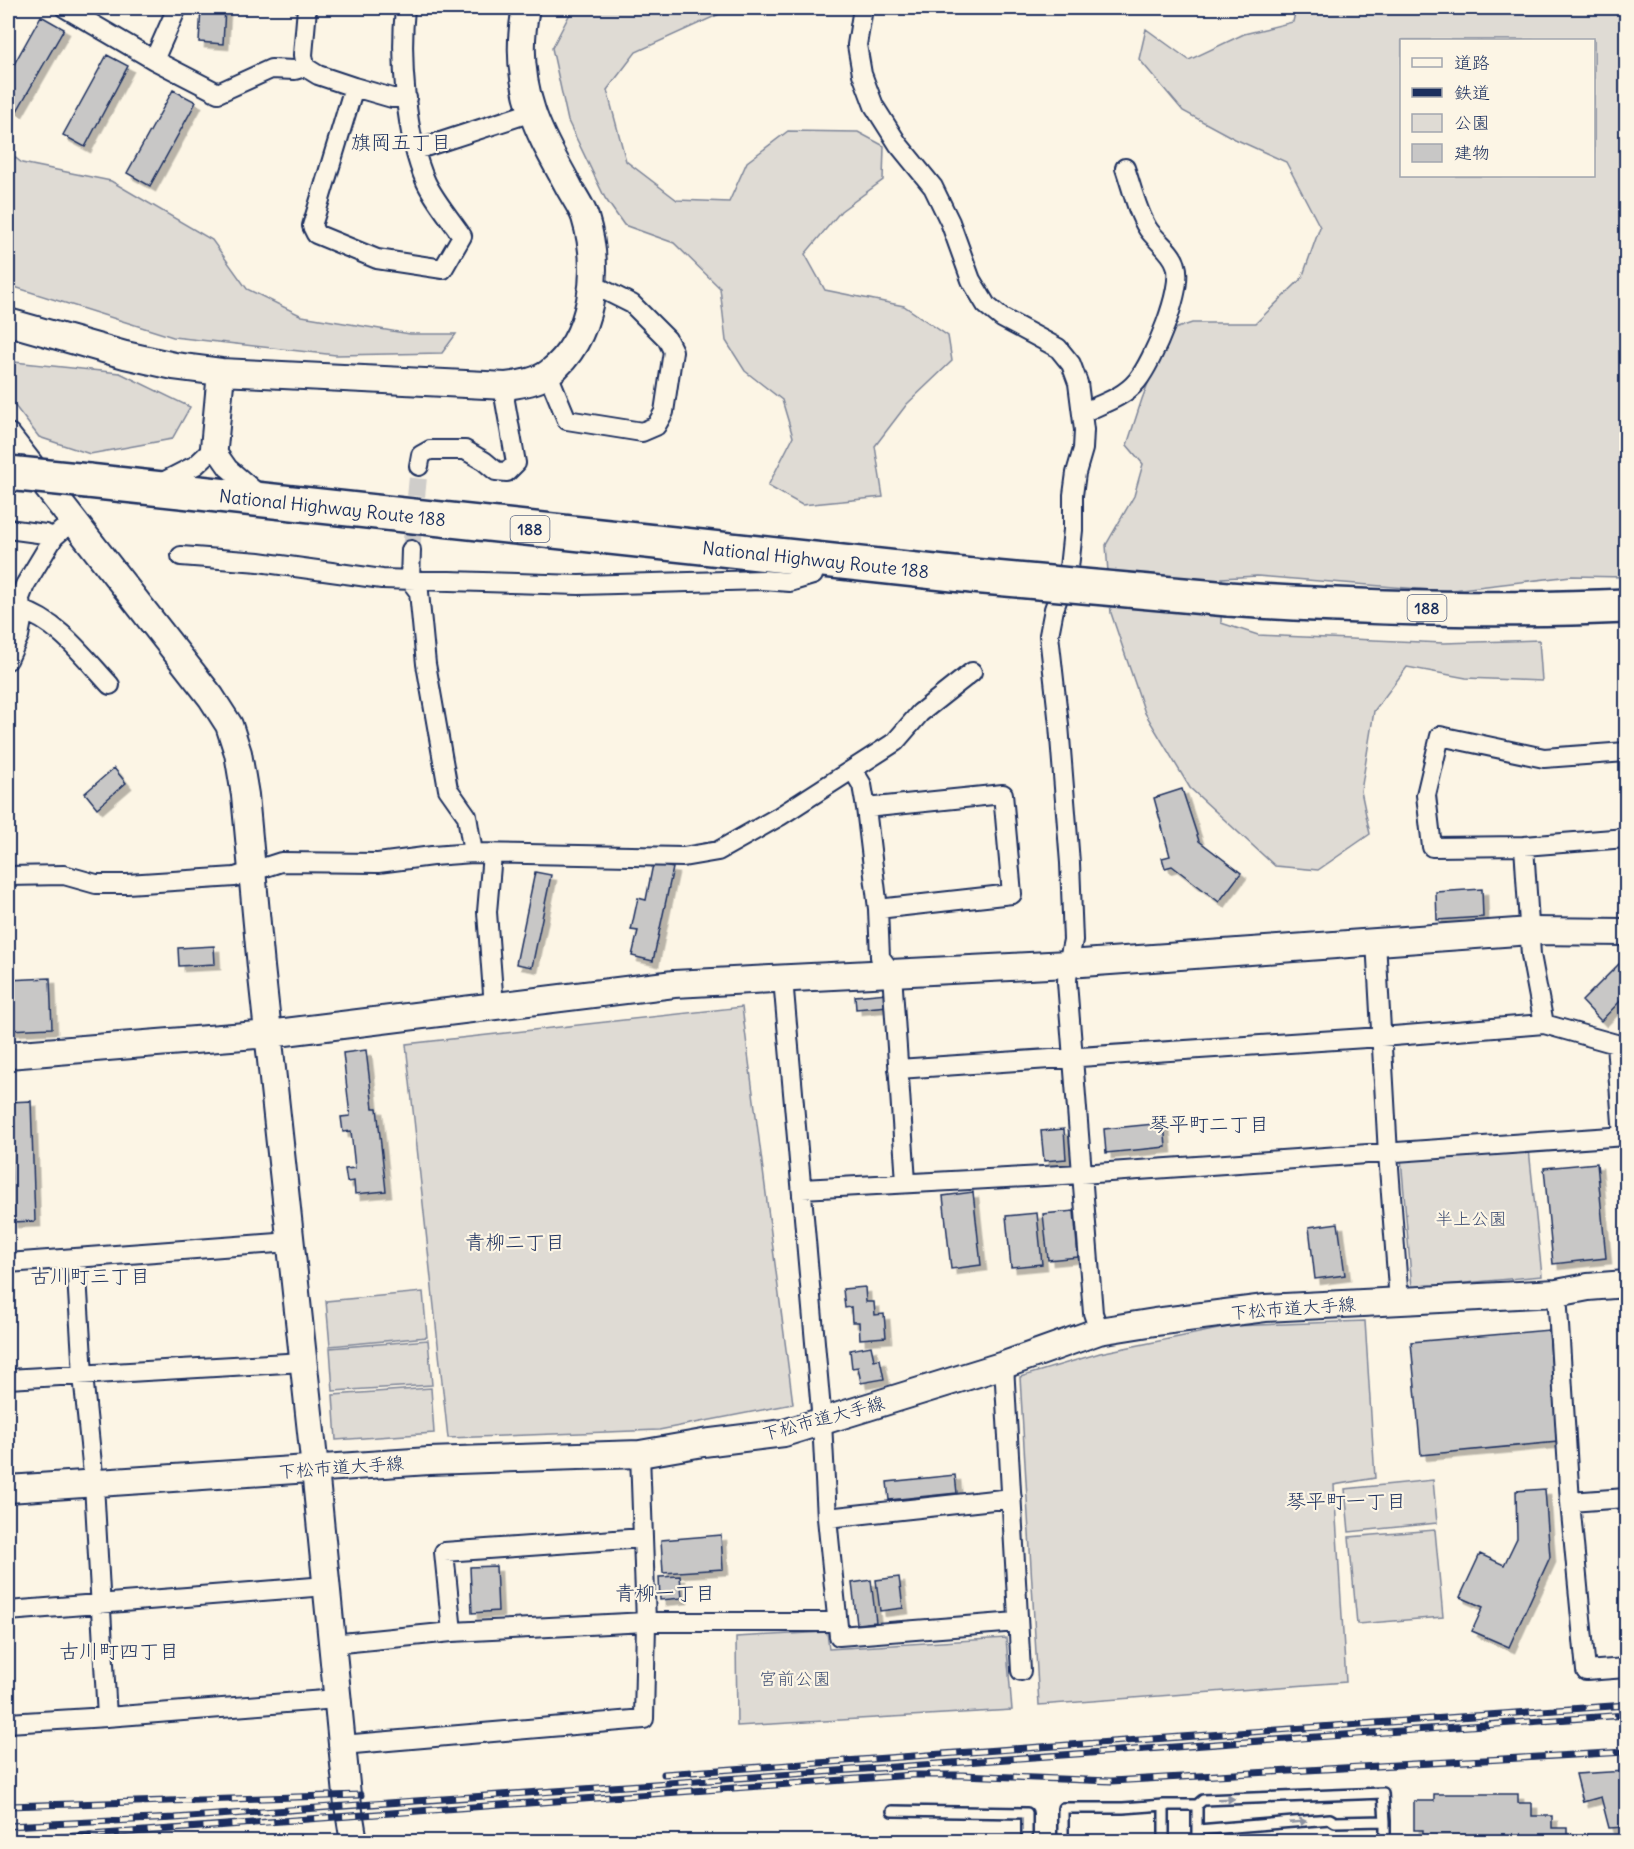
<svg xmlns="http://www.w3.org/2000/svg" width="1634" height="1849" viewBox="0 0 1634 1849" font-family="Delius,'Klee One',sans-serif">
	<defs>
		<filter id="shadow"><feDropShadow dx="5.5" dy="5.5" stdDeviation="0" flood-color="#0004"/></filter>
	</defs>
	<rect width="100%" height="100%" fill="#fcf5e5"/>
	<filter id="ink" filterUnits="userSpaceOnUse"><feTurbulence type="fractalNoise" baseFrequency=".0167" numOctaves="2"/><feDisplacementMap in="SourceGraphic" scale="12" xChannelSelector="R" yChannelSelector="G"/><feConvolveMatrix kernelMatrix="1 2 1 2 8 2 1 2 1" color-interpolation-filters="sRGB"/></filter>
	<g filter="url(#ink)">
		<path fill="#dfdbd4" stroke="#7d8599" stroke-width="1.5" fill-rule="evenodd" d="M573,8h152l-1,4 -88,40 -29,38 19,71 51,39 52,2 18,-40 41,-31 70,1 26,14 -1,34 -42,31 -36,43 20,36 79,16 44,30 4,25 -45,43 -32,42 8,51 -81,8 -34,-19 25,-49 -11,-37 -37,-29 -19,-30 -6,-53 -46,-45 -50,-18 -19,-27 -37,-77 -16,-73z
			M1296,8h330v569l-55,-1 -127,15 -187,-15 -35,2 -1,45 37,12 186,8 95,-3 3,41 -76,-3 -59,-11 -33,44 -13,80 9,43 -52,36 -43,-4 -85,-78 -45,-75 -34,-100 -5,-68 28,-49 9,-32 -16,-19 15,-46 26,-68 24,-8h64l46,-45 18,-51 -34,-65 -51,-23 -52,-28 -44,-52 7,-30 43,31 55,-26 49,-12zM1402,40h192v136h-192z
			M8,152l14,11 89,18 101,59 35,49 55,27 108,18h46l-14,19 -106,2 -163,-18 -165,-52z
			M14,362l106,11 70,34 -18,32 -82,15 -51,-17 -31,-40v-30z
			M742,1007l51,397 -134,26 -211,8 -42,-394z
			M1529,1149l13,127 -130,12 -11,-130z
			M423,1292l4,45 -97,9 -4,-45z
			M1365,1321l10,157 -41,7 12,197 -307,23 -19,-328 80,-24 133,-27z
			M428,1340l4,45 -99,6 -3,-43z
			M431,1388l3,45 -98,7 -3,-45z
			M1433,1480l4,43 -88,9 -4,-43z
			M1435,1530l8,87 -86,7 -8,-87z
			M827,1632l2,17 177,-11 6,72 -275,16 -1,-89z"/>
		<path fill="#c8c7c6" stroke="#1b2f5e" stroke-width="1.5" filter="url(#shadow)" d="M201,8h24l-2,36 -24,-2z
			M41,16l23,13 -47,82 -9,-5v-31z
			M107,55l21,11 -43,81 -22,-12z
			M173,90l23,12 -46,84 -23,-13z
			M114,768l12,15 -29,25 -12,-15z
			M1182,789l17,52 42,32 -22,29 -47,-36 -7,2 -3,-10 8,-2 -16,-58z
			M653,864l20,4 -20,93 -21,-5 6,-25 -7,-1 7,-32 8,2z
			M535,872l16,3 -19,92 -16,-3z
			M1482,889l1,28 -46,3 -1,-28z
			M214,946l1,18 -36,2 -1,-18z
			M1624,959l2,3v33l-25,26 -19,-20z
			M50,978l2,50 -44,2v-50z
			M887,993l1,13 -32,3 -1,-13z
			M366,1050l7,58h4l9,83 -31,3 -1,-13 -7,1 -2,-13 10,-1 -4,-37 -8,1 -2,-15 9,-1 -7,-63z
			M31,1101l4,120 -23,1 -4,-120z
			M1164,1123l2,24 -60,6 -2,-24z
			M1064,1129l2,30 -22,2 -3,-30z
			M1597,1163l9,95 -53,6 -9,-96z
			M973,1192l8,73 -30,4 -8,-73z
			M1074,1211l4,46 -30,3 -5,-46z
			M1037,1213l5,51 -31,3 -5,-51z
			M1338,1223l7,52 -30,4 -6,-52z
			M865,1287l1,15h8l1,13 9,-1 2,23 -26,2 -1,-17h-7l-1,-15 -6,1 -2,-19z
			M1549,1330l9,112 -137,13 -10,-113z
			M871,1346l3,14 6,-1 4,20 -23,4 -3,-16 -6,1 -2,-18z
			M955,1475l2,18 -68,7 -2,-18z
			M1545,1489l5,68 -41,90 -37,-16 11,-24 -23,-10 20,-43 24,11 13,-27 -1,-47z
			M721,1535l2,34 -60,4 -2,-33z
			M496,1566l2,45 -26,2 -2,-46z
			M680,1576l2,22 -22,2 -1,-23z
			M899,1577l4,31 -23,3 -4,-31z
			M871,1580l5,42 -19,2 -5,-41z
			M1626,1771v56l-17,1 -8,-31 -18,5 -7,-28z
			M1434,1794h84v9h14v13h20v12h15v14h-144v-12h-9v-29h20z
			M1326,1838h19v4h-19z"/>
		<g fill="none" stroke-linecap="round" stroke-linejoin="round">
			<path stroke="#cfcdca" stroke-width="18" stroke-dasharray="18 9" stroke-linecap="butt" d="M411,550l8,-84"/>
			<defs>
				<path id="lane" d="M892,1811l135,2v29
					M1198,1830l132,-11 5,3 50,-1v21
					M877,1842v-4
					M1063,1842v-34h60l41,-3
					M1164,1842v-37h33l6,-5 180,-7 2,28
					M1197,1842v-37"/>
				<path id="street" d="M65,8l89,52 23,-52
					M307,8l-4,47 2,12 13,8 36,12 -42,139 4,8 61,25 66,10 19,-33c-12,-18 -27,-35 -36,-54 -21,-46 -26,-125 -21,-174
					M863,8l-6,37 5,29 12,32 24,38 35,43 17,35 21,58 15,25 16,13 56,30 13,16 7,19 6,47 -1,19 -7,24 -3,22v35l-4,38 -15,41 -5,26 10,90 11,138 3,77 -5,24 -1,18 26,331 6,18
					M154,60l64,33 53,-24 24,1 10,-3
					M354,87l38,11h15
					M416,150l116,-38
					M548,374l19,46 75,12 14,-6 8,-14 9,-61 -6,-12 -35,-35 -28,-14 -12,-1
					M1082,413c19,-9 41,-15 55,-32 16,-20 47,-92 39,-116 -4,-14 -20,-24 -28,-36 -11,-17 -16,-41 -23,-61
					M419,466l2,-11 9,-5h35l19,11 12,10 11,1 9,-9 -11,-62 1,-15
					M157,485l39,-20 18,-17 14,20 34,29
					M8,529l37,5 9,3 8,-7
					M411,550l-1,30 9,12 7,72 22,125 19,27 6,37
					M181,556l78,6 123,17 197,6 184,-5 27,2 23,-7 5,-14
					M21,610c37,11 63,47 89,75
					M8,660l11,-24 3,-16 -2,-22 5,-13 29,-48
					M1626,752l-82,6 -104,-22 -14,59 6,52 92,-1 102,-8
					M853,770l9,15 4,23 12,101 2,48 12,16 14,209
					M866,808l137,-14 9,100 -134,15
					M1524,846l7,109 13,69 72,20 7,92
					M492,854l-5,58 7,95
					M8,876l56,-1 32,9h31l108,-7 46,-15 97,1 54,-7 41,-3 210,4 35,-6 62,-35 115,-74 25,-29 52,-41
					M1376,941l12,213 11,148
					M783,979l39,443 5,96 12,118 178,-14
					M898,1069l483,-32 163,-13
					M802,1189l279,-15 545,-38
					M76,1259l7,116 11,109 13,233
					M8,1263l283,-21
					M1557,1293l13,209 16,169 40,-3
					M1004,1365l17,306
					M8,1379l296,-17
					M1570,1502l56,-4
					M827,1518l185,-20
					M8,1611l318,-25
					M452,1632l-8,-80 199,-14
					M332,1644l120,-12 194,-10h191
					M8,1723l99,-6 230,-18
					M342,1745l302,-26 2,-97 -6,-168"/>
				<path id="secondary" d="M8,322l117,33 49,11 47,6 285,14c14,-2 31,-4 43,-13 45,-35 52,-104 36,-156 -3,-9 -10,-19 -15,-28 -13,-25 -29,-50 -38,-78 -11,-33 -13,-69 -6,-103
					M8,437l203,260 18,28 9,28 7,42 16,172 54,502 33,336 6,37
					M214,448l7,-76
					M8,1055l261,-21 405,-50 394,-20 463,-33 95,1
					M8,1489l421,-28 211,-7 63,-11 81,-10 220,-68 95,-34 56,-9 110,-14 292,-15 31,-6 38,-3"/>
				<g id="highway">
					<path id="s1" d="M88,481l884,95"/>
					<path d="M1228,599c133,9 265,13 398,7"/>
				</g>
			</defs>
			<use href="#lane" stroke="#1b2f5e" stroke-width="14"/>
			<use href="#street" stroke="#1b2f5e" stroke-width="22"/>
			<use href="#secondary" stroke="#1b2f5e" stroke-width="30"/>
			<use href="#highway" stroke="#1b2f5e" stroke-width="38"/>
			<use href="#lane" stroke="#fcf5e5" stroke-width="9"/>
			<use href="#street" stroke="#fcf5e5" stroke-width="18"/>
			<use href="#secondary" stroke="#fcf5e5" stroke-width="26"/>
			<use href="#highway" stroke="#fcf5e5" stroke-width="33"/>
			<defs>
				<path id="rail" d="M664,1774l962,-69
					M8,1806l353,-11
					M8,1826l167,-8 1451,-103
					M8,1841l904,-66h50l149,6 515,-29"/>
			</defs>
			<use href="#rail" stroke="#1b2f5e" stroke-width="7"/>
			<use href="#rail" stroke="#fcf5e5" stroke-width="4.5" stroke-dasharray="14" stroke-linecap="butt"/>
			<defs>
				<path id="highway-bridge" d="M8,473l80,8
					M972,576l256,23"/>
			</defs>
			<use href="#highway-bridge" stroke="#1b2f5e" stroke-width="38" stroke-linecap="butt"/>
			<use href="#highway-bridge" stroke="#fcf5e5" stroke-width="33"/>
		</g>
		<defs><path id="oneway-solid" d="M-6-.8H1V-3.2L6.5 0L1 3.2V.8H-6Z" transform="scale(1.5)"/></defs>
		<g fill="#8c92a2">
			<use href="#oneway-solid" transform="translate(1226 1799) rotate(-2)"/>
			<use href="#oneway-solid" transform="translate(1298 1822) rotate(-5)"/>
		</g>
	</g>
	<g text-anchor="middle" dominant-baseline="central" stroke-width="4.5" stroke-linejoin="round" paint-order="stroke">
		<g fill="#fcf5e5" stroke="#5e6a86" stroke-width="1.5">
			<rect x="510.5" y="516" width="39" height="26" rx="4.5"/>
			<rect x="1407.5" y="595" width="39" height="26" rx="4.5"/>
		</g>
		<g font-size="16" font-weight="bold" fill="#1b2f5e">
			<text x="530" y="529">188</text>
			<text x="1427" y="608">188</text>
		</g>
		<g font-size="18" fill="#1b2f5e" stroke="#fcf5e5">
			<text stroke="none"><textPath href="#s1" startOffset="246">National Highway Route 188</textPath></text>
			<text stroke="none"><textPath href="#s1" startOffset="732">National Highway Route 188</textPath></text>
			<text transform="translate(1293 1308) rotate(-4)">下松市道大手線</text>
			<text transform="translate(823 1418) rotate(-15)">下松市道大手線</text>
			<text transform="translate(341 1467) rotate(-4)">下松市道大手線</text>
		</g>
		<g font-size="18" fill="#425176" stroke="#fcf5e5">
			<text x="1471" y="1218">半上公園</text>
			<text x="795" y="1678">宮前公園</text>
		</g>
		<g font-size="20" fill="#1b2f5e" stroke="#fcf5e5">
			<text x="401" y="141">旗岡五丁目</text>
			<text x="1209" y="1123">琴平町二丁目</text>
			<text x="515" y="1241">青柳二丁目</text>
			<text x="90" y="1275">古川町三丁目</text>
			<text x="1346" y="1500">琴平町一丁目</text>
			<text x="665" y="1592">青柳一丁目</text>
			<text x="119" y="1650">古川町四丁目</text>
		</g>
	</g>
	<rect width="1634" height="1849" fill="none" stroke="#fcf5e5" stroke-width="30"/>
	<rect x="15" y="15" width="1604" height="1819" fill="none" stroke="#1b2f5e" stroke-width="2" filter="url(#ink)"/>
	<rect x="1400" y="39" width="195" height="138" fill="#fcf5e5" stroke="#a2a6af" stroke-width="1.5"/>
	<rect x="1412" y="58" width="30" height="9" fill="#fcf5e5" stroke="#a2a6af" stroke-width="1.5"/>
	<text x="1454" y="69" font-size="18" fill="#1b2f5e">道路</text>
	<rect x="1412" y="88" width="30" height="9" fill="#1b2f5e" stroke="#a2a6af" stroke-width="1.5"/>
	<text x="1454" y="99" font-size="18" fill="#1b2f5e">鉄道</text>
	<rect x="1412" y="114" width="30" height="18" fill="#dfdbd4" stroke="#a2a6af" stroke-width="1.5"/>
	<text x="1454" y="129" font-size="18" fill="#1b2f5e">公園</text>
	<rect x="1412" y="144" width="30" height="18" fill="#c8c7c6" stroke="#a2a6af" stroke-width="1.5"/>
	<text x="1454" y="159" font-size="18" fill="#1b2f5e">建物</text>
</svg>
